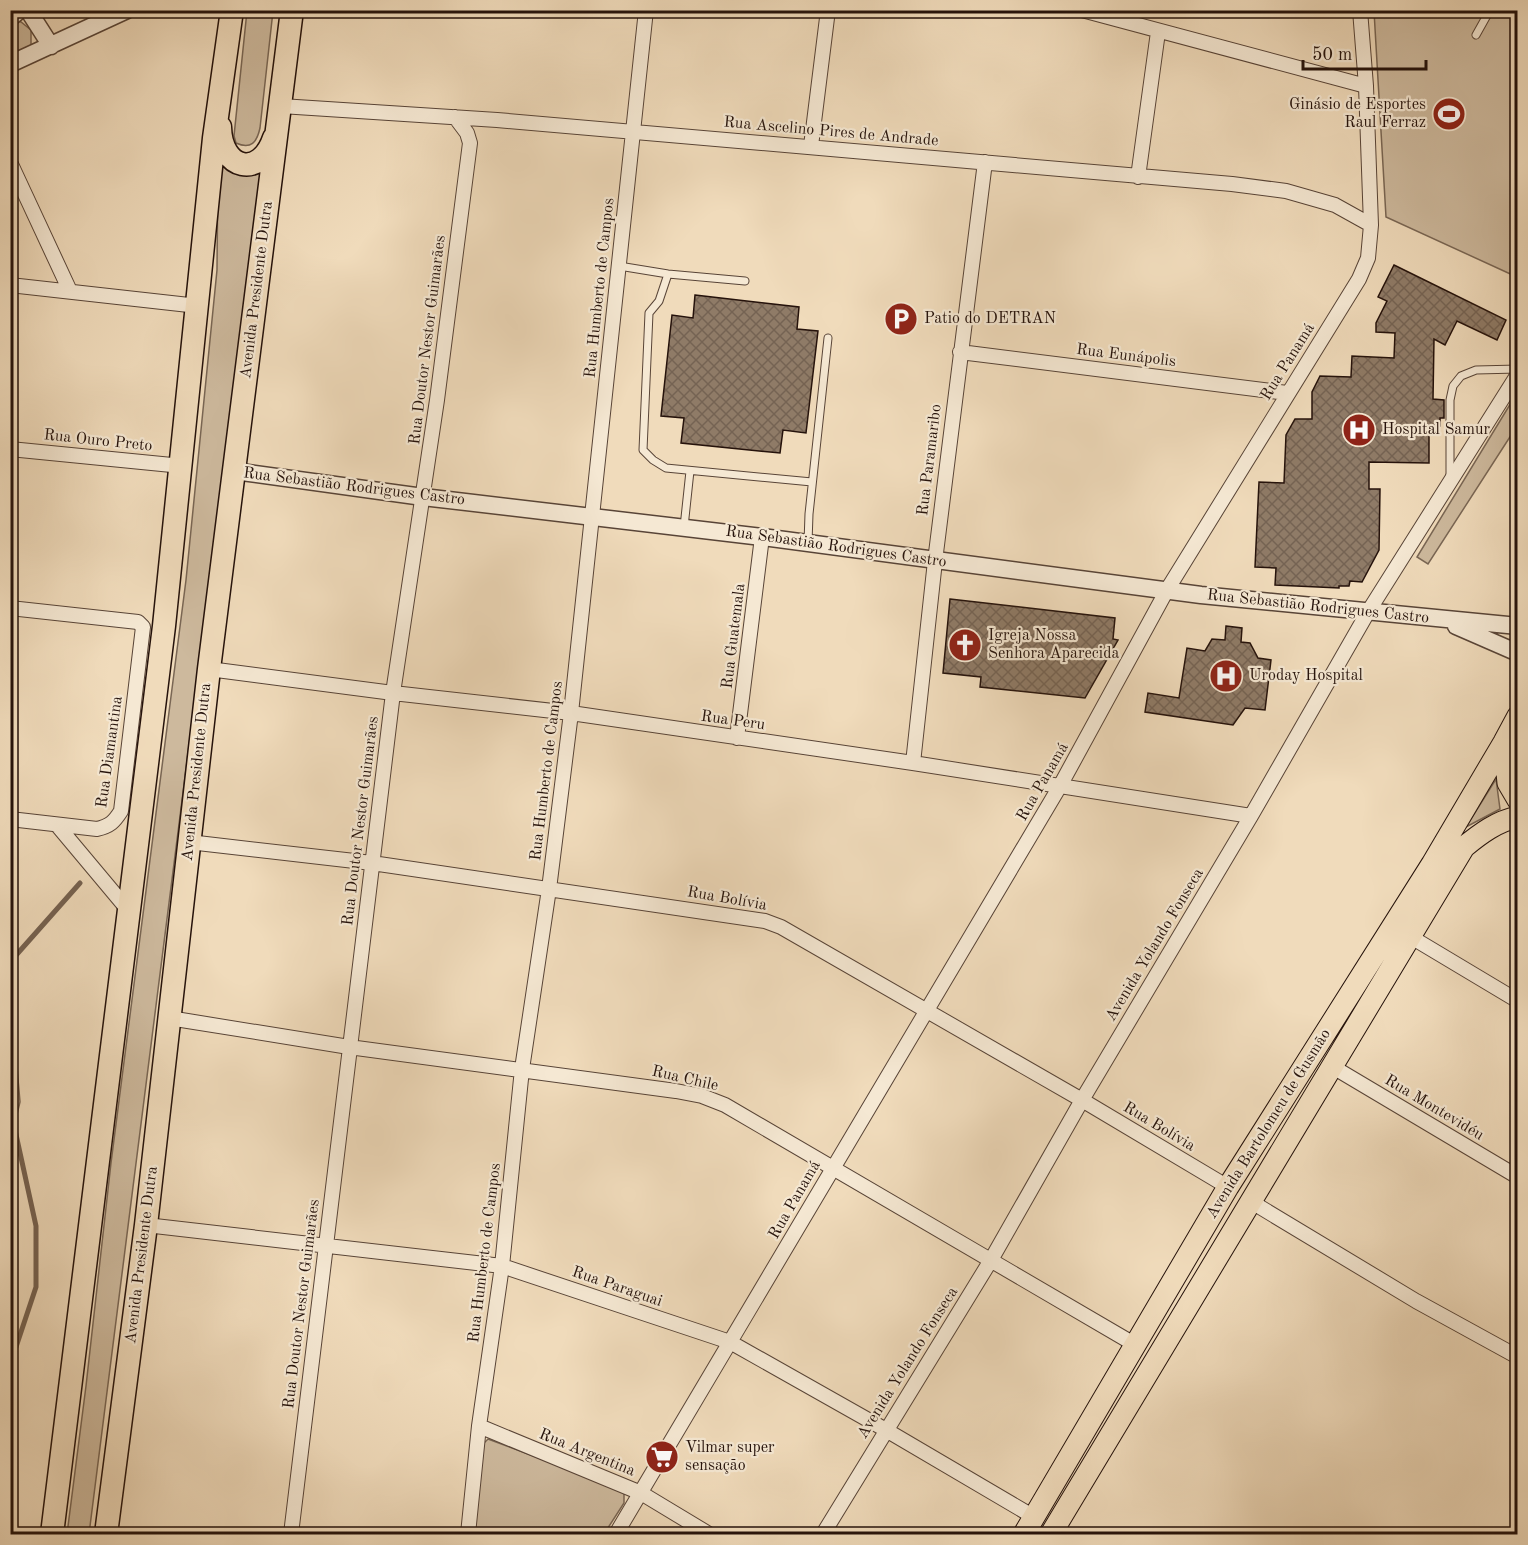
<svg xmlns="http://www.w3.org/2000/svg" width="1528" height="1545" viewBox="0 0 1528 1545" font-family="'Old Standard TT',serif">
	<defs>
		<pattern id="wetland-marsh" width="20" height="14" patternUnits="userSpaceOnUse" patternTransform="scale(1.5)"><rect width="20" height="14" fill="#cdb99d"/><path d="M1 5h8M5 5V1M11 12h8M15 12V8" fill="none" stroke="#b09e86"/></pattern>
		<pattern id="building-cross-hatch" width="8" height="8" patternUnits="userSpaceOnUse" patternTransform="scale(1.5)"><rect width="8" height="8" fill="#8f7b67"/><path d="M0 0l8 8M0 8l8-8" fill="none" stroke="#756353"/></pattern>
	</defs>
	<rect width="100%" height="100%" fill="#f0dbbb"/>
	<filter id="stains"><feTurbulence type="fractalNoise" baseFrequency=".00333" numOctaves="4"/><feColorMatrix values="0 0 0 0 .2 0 0 0 0 .09 0 0 0 0 .02 0 0 0 .5 -.17"/></filter>
	<radialGradient id="worn" r=".72"><stop offset=".6" stop-color="#630" stop-opacity="0"/><stop offset="1" stop-color="#630" stop-opacity=".3"/></radialGradient>
	<path fill="url(#wetland-marsh)" stroke="#796654" stroke-width="1.5" d="M10,988l10,114 -9,37h-1z"/>
	<path fill="#cdb99d" stroke="#796654" stroke-width="1.5" d="M247,11h26l-13,117c-3,14 -9,22 -24,15l-2,-7z
		M1374,11h143v266l-131,-60z
		M15,20l6,2 10,8v17l-20,8v-33z
		M218,161l48,8 -17,103 -160,1262h-22l19,-148 25,-223 75,-583 31,-310z
		M1517,393v33l-89,138 -11,-7z
		M1496,779l4,30 -34,18z
		M488,1439l136,51v13l-20,31h-131l9,-89z"/>
	<g fill="none" stroke-linecap="round" stroke-linejoin="round">
		<path stroke="#756251" stroke-width="5" d="M10,962l70,-79
			M10,1107l26,119v61l-26,78"/>
	</g>
	<path fill="url(#building-cross-hatch)" stroke="#25120b" stroke-width="1.5" d="M1394,265l112,55 -9,20 -40,-19 -12,24 -11,-6 -1,60 11,1v18h-4v8l-11,-1v38l-60,-1v27h11l-1,61 -17,32 -12,-1 -1,5h-10v2l-64,-3 1,-17 -21,-1 4,-85 25,1 2,-48 9,-16h17v-27l8,-16 31,1 1,-21 42,2 1,-25 -19,-1v-9l11,-22 -9,-4z
		M695,295l104,12 -2,22 21,2 -12,102 -23,-3 -3,23 -99,-10 3,-25 -23,-2 11,-101 21,3z
		M950,599l165,19 -2,21 5,1 -33,58 -105,-11 1,-10 -38,-4z
		M1226,626l16,2 -1,14 9,1 8,15 13,2 -6,50 -20,-2 -12,17 -88,-13 3,-19 31,5 8,-50 18,3 7,-12 13,1z"/>
	<g fill="none" stroke-linecap="round" stroke-linejoin="round">
		<defs>
			<path id="service" d="M1476,35l14,-25
				M619,266l49,8 77,7
				M668,274l-9,27 -10,12 -6,137 10,10 13,8 146,14
				M1450,478v-78l3,-14 8,-10 15,-6 42,-1
				M684,527l6,-56
				M808,543l1,-29 19,-176"/>
			<path id="minor" d="M1082,10l284,76
				M281,106l216,14 735,64 54,7 49,14 36,20
				M811,146l17,-136
				M10,162l60,129
				M1138,177l20,-145
				M10,285l188,21
				M960,352l327,41
				M10,449l172,17
				M10,608l128,14 5,5 -22,184c-7,11 -11,15 -24,18l-87,-10
				M209,669l184,24 178,20 342,50 338,53
				M737,738l25,-201
				M913,763l22,-202 50,-399
				M57,825l72,86
				M189,842l183,21 393,58 16,6 301,173 146,87
				M1411,937l107,64
				M169,1018l180,29 327,44 26,5 23,9 409,239
				M1333,1067l185,110
				M1250,1201l166,100 102,56
				M146,1225l356,41 228,76 156,88 148,87
				M479,1426l162,67 68,41
				M291,1534l102,-841 44,-293 33,-257 -3,-10 -12,-16
				M468,1534l11,-108 23,-160 20,-197 27,-180 22,-176 75,-703
				M616,1534l444,-748 107,-196 192,-311 9,-21 3,-33 -5,-139 -6,-76
				M823,1534l168,-274 91,-160 169,-284 117,-204 150,-238"/>
			<path id="tertiary" d="M28,10l23,36
				M10,18l10,-8
				M10,64l117,-54
				M234,471l189,26 339,40 439,58 317,31
				M1456,626l62,27"/>
			<path id="primary" d="M1504,742l4,41 10,17
				M1024,1534l204,-347 204,-323 72,-122 14,-26
				M1051,1534l413,-687c16,-13 33,-26 54,-30"/>
			<path id="trunk" d="M220,127c1,43 40,52 54,11
				M52,1534l112,-908 50,-488 18,-128
				M106,1534l40,-309 63,-556 83,-659"/>
		</defs>
		<use href="#service" stroke="#584437" stroke-width="9"/>
		<use href="#minor" stroke="#584437" stroke-width="16"/>
		<use href="#tertiary" stroke="#584437" stroke-width="19"/>
		<use href="#primary" stroke="#25120b" stroke-width="23"/>
		<use href="#trunk" stroke="#25120b" stroke-width="25"/>
		<use href="#service" stroke="#f5e8d3" stroke-width="7"/>
		<use href="#minor" stroke="#f5e8d3" stroke-width="14"/>
		<use href="#tertiary" stroke="#f5e8d3" stroke-width="16"/>
		<use href="#primary" stroke="#f0dbbb" stroke-width="21"/>
		<use href="#trunk" stroke="#f0dbbb" stroke-width="22"/>
	</g>
	<defs>
		<symbol id="stadium-disc" viewBox="-11 -11 22 22"><circle r="9.5" fill="#8f2418" stroke="#f5e8d3"/><path d="M0-5a6.5 5 0 1 0 0 10a6.5 5 0 1 0 0-10ZM-3.5-1.8h7v3.6h-7Z" fill="#fff"/></symbol>
		<symbol id="parking-disc" viewBox="-11 -11 22 22"><circle r="9.5" fill="#8f2418" stroke="#f5e8d3"/><path d="M-3.5-5.5H1a3.5 3.5 0 0 1 0 7H-1V5.5H-3.5ZM-1-3.4V-.6H.8a1.4 1.4 0 0 0 0-2.8Z" fill="#fff"/></symbol>
		<symbol id="hospital-disc" viewBox="-11 -11 22 22"><circle r="9.5" fill="#8f2418" stroke="#f5e8d3"/><path d="M-5-5h3v3.5h4V-5h3V5h-3V1.5h-4V5h-3Z" fill="#fff"/></symbol>
		<symbol id="church-disc" viewBox="-11 -11 22 22"><circle r="9.5" fill="#8f2418" stroke="#f5e8d3"/><path d="M-1.2-6h2.4v3.5h3.3v2.4h-3.3V6h-2.4V-.1h-3.3v-2.4h3.3Z" fill="#fff"/></symbol>
		<symbol id="supermarket-disc" viewBox="-11 -11 22 22"><circle r="9.5" fill="#8f2418" stroke="#f5e8d3"/><path d="M-6-5.5h2.5l.6 2H6L4.5 2H-2.5L-4.4-4H-6ZM-1.5 3.2a1.3 1.3 0 1 0 .1 0ZM3 3.2a1.3 1.3 0 1 0 .1 0Z" fill="#fff"/></symbol>
	</defs>
	<g fill-rule="evenodd">
		<use href="#stadium-disc" x="1430" y="95" width="38" height="38"/>
		<use href="#parking-disc" x="882" y="300" width="38" height="38"/>
		<use href="#hospital-disc" x="1340" y="411" width="38" height="38"/>
		<use href="#church-disc" x="946" y="626" width="38" height="38"/>
		<use href="#hospital-disc" x="1207" y="657" width="38" height="38"/>
		<use href="#supermarket-disc" x="643" y="1438" width="38" height="38"/>
	</g>
	<g text-anchor="middle" dominant-baseline="central" stroke-width="4.5" stroke-linejoin="round" paint-order="stroke">
		<g font-size="16" fill="#25120b" stroke="#f5e8d3" text-anchor="start">
			<text x="1426" y="105" text-anchor="end">Ginásio de Esportes<tspan x="1426" dy="18">Raul Ferraz</tspan></text>
			<text x="924" y="319">Patio do DETRAN</text>
			<text x="1382" y="430">Hospital Samur</text>
			<text x="988" y="636">Igreja Nossa<tspan x="988" dy="18">Senhora Aparecida</tspan></text>
			<text x="1249" y="676">Uroday Hospital</text>
			<text x="685" y="1448">Vilmar super<tspan x="685" dy="18">sensação</tspan></text>
		</g>
		<g font-size="16" fill="#25120b" stroke="#f5e8d3">
			<text transform="translate(831 132) rotate(5)">Rua Ascelino Pires de Andrade</text>
			<text transform="translate(600 288) rotate(-84)">Rua Humberto de Campos</text>
			<text transform="translate(257 290) rotate(-83)">Avenida Presidente Dutra</text>
			<text transform="translate(428 340) rotate(-83)">Rua Doutor Nestor Guimarães</text>
			<text transform="translate(1126 356) rotate(7)">Rua Eunápolis</text>
			<text transform="translate(1288 362) rotate(-58)">Rua Panamá</text>
			<text transform="translate(98 441) rotate(6)">Rua Ouro Preto</text>
			<text transform="translate(930 460) rotate(-83)">Rua Paramaribo</text>
			<text transform="translate(354 487) rotate(7)">Rua Sebastião Rodrigues Castro</text>
			<text transform="translate(836 547) rotate(8)">Rua Sebastião Rodrigues Castro</text>
			<text transform="translate(1318 607) rotate(6)">Rua Sebastião Rodrigues Castro</text>
			<text transform="translate(734 636) rotate(-83)">Rua Guatemala</text>
			<text transform="translate(733 721) rotate(8)">Rua Peru</text>
			<text transform="translate(110 752) rotate(-82)">Rua Diamantina</text>
			<text transform="translate(547 771) rotate(-83)">Rua Humberto de Campos</text>
			<text transform="translate(197 772) rotate(-84)">Avenida Presidente Dutra</text>
			<text transform="translate(1043 782) rotate(-60)">Rua Panamá</text>
			<text transform="translate(361 821) rotate(-83)">Rua Doutor Nestor Guimarães</text>
			<text transform="translate(727 899) rotate(10)">Rua Bolívia</text>
			<text transform="translate(1155 945) rotate(-59)">Avenida Yolando Fonseca</text>
			<text transform="translate(685 1079) rotate(13)">Rua Chile</text>
			<text transform="translate(1434 1108) rotate(31)">Rua Montevidéu</text>
			<text transform="translate(1269 1124) rotate(-58)">Avenida Bartolomeu de Gusmão</text>
			<text transform="translate(1159 1127) rotate(31)">Rua Bolívia</text>
			<text transform="translate(795 1200) rotate(-60)">Rua Panamá</text>
			<text transform="translate(485 1253) rotate(-83)">Rua Humberto de Campos</text>
			<text transform="translate(142 1255) rotate(-83)">Avenida Presidente Dutra</text>
			<text transform="translate(617 1287) rotate(19)">Rua Paraguai</text>
			<text transform="translate(302 1304) rotate(-83)">Rua Doutor Nestor Guimarães</text>
			<text transform="translate(908 1363) rotate(-58)">Avenida Yolando Fonseca</text>
			<text transform="translate(587 1453) rotate(22)">Rua Argentina</text>
		</g>
	</g>
	<rect width="1528" height="1545" fill="none" stroke="#f0dbbb" stroke-width="36"/>
	<rect x="12" y="12" width="1504" height="1521" fill="none" stroke="#25120b" stroke-width="3"/>
	<rect x="18" y="18" width="1492" height="1509" fill="none" stroke="#25120b" stroke-width="1.5"/>
	<path d="M1303 60v9h123v-9" fill="none" stroke="#25120b" stroke-width="3"/>
	<text x="1312" y="60" font-size="18" fill="#25120b" stroke="#f5e8d3" stroke-width="4.5" paint-order="stroke">50 m</text>
	<rect width="100%" height="100%" filter="url(#stains)"/>
	<rect width="100%" height="100%" fill="url(#worn)"/>
</svg>
